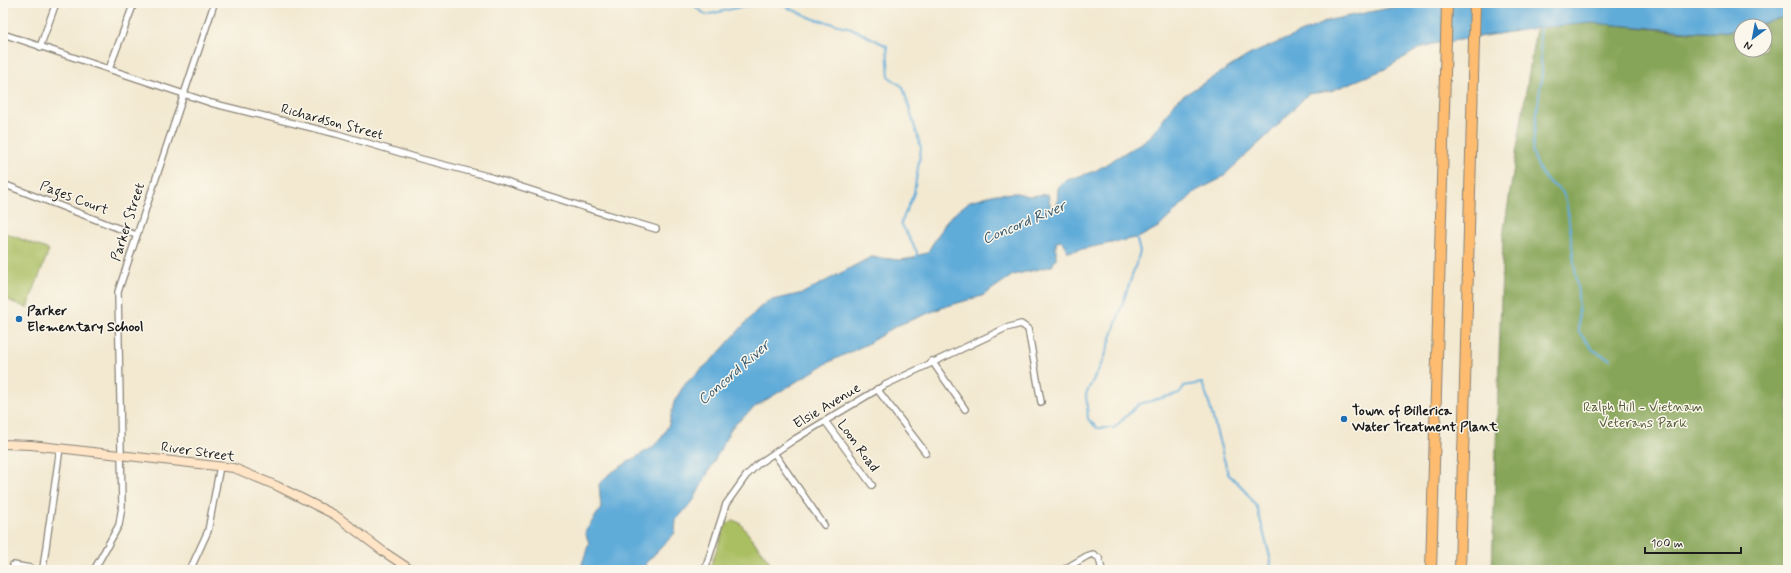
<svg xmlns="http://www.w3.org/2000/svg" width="1791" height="573" viewBox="0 0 1791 573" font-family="Mynerve,sans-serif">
	<rect width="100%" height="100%" fill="#fbf7ec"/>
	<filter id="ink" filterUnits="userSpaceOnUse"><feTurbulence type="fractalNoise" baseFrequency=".025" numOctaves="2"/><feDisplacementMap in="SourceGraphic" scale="8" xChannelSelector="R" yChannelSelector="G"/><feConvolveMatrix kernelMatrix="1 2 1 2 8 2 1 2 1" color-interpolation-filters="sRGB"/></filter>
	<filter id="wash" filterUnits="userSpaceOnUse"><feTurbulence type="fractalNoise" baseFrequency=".012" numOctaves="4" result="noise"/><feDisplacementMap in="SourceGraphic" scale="16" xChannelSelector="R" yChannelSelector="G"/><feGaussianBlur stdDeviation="0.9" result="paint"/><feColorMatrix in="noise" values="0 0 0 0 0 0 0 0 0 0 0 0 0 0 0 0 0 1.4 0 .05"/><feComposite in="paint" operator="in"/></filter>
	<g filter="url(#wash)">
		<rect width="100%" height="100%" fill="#f3e9d1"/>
		<path fill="#aabe62" stroke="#636d3f" d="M3,232l46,18 -22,58 -24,-10z
			M733,520l7,3 36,47h-67l17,-46z"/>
		<path fill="#87a558" stroke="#52603a" d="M1788,16v554h-296l11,-334 33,-208c19,-2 39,-6 58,-5 49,3 99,15 147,6v21h24v-24h-13z"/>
		<path fill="#61acd9" stroke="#3e647a" d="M1414,3h374v13l-36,10h-11v3l-18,3h-24l-107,-9 -56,5 -103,16 -13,4 -35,21 -54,22 -23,3 -40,41 -48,44 -24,12 -36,35 -20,11 -72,15 -6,-11 -6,1v17l-4,7 -39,9 -31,21 -38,11 -48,19 -29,18 -38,18 -73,44 -24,21 -39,74 -17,19 -1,13 -30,31 2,6h-67l9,-27 -4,-11 16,-24 -2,-24 10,-10 45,-28 8,-9 7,-13 5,-22 10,-17 32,-29 42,-47 10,-8 35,-8 68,-36 29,3 14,-2 5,-3 8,-2 21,-34 22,-18 26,-7 21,-1 12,3 19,-2 3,15 6,-1 1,-20 6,-7 31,-10 54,-33 29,-39 71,-44 81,-35z"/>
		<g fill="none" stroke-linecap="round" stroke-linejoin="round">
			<path stroke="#61acd9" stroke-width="2" d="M691,3l15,12 34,-8 30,-4
				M777,3l37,16 37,9 36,18 2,31 14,10 18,61 -7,45 -13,30 16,29v5
				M1539,26l3,47 -10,78c4,10 8,25 17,31 13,11 13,4 18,23l11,89 1,38 14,18 17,9
				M1136,236l4,16 -36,107 -18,35 2,25 9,9h17l25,-24 41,-11 4,-7 18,-3 7,20 19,71 16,15 13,18 14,54 -1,9"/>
		</g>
	</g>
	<g filter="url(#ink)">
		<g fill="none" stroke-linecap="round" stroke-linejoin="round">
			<defs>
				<path id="minor" d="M3,34l208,69 126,31 84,25 66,17 109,35 60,18
					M40,47l16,-44
					M109,69l25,-66
					M3,184l133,51
					M932,361l33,48
					M877,389l49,64
					M825,421l47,64
					M774,453l50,72
					M13,565l17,3v2
					M43,568l17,-120
					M94,570l25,-45 3,-19 -4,-214 95,-285
					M190,570l18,-39 12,-65
					M705,570l21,-66 20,-28 12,-12 37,-25 90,-54 121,-57 15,-4 7,5 1,5 12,68
					M1063,570l24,-14 6,-2 6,4 3,12"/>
				<path id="secondary" d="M3,444l28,1 203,23 43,18 58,29 49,37 27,18"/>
				<path id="motorway" d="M1431,570l16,-567
					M1460,570l15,-567"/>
			</defs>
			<use href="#minor" stroke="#888276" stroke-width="8"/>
			<use href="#secondary" stroke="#888276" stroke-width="10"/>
			<use href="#motorway" stroke="#888276" stroke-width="12"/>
			<use href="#minor" stroke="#fff" stroke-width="5.5"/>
			<use href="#secondary" stroke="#ffe4c6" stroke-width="8"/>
			<use href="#motorway" stroke="#febc70" stroke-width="10"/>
		</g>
	</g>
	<g fill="#1f6fb2" stroke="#fbf7ec" stroke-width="1.5">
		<circle cx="19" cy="319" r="4"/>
		<circle cx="1344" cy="419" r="4"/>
	</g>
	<g text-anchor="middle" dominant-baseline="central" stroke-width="3" stroke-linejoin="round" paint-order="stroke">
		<g font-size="14" fill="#1c1c1c" stroke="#fbf7ec">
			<text transform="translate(332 122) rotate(15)">Richardson Street</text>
			<text transform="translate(74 198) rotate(21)">Pages Court</text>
			<text transform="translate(128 222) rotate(-72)">Parker Street</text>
			<text transform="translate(827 406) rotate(-31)">Elsie Avenue</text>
			<text transform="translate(858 446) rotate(54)">Loon Road</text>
			<text transform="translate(198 452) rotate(8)">River Street</text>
		</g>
		<g font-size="14" font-weight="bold" fill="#1c1c1c" stroke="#fbf7ec" text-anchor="start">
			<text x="27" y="311">Parker<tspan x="27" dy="16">Elementary School</tspan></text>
			<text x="1352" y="411">Town of Billerica<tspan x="1352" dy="16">Water Treatment Plant</tspan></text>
		</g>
		<g font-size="14" fill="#555d38" stroke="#fbf7ec">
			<text x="1643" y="407">Ralph Hill - Vietnam<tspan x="1643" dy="16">Veterans Park</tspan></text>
		</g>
		<g font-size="15" font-style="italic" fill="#3b5d71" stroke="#fbf7ec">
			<text transform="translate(1024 223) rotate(-23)">Concord River</text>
			<text transform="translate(734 373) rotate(-41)">Concord River</text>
		</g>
	</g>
	<rect width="1791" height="573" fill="none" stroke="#fbf7ec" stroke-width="16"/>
	<g transform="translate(1753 38) rotate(212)"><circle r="19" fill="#fbf7ec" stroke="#a29f99"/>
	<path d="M0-3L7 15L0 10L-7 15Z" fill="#1f6fb2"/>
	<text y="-6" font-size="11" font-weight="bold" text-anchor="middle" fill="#1c1c1c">N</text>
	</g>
	<path d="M1645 547v6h96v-6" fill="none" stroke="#1c1c1c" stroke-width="2"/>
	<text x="1651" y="547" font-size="12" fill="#1c1c1c" stroke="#fbf7ec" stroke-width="3" paint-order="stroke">100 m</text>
</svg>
